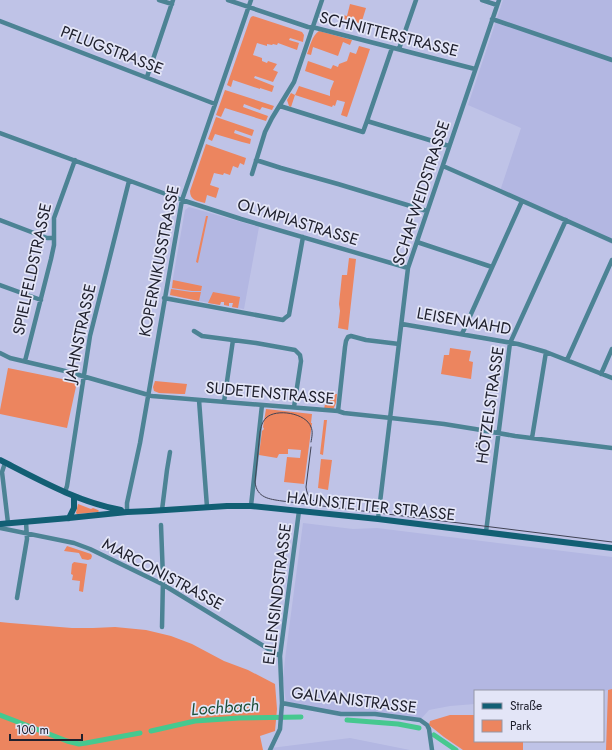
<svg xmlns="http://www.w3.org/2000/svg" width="612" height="750" viewBox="0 0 612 750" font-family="Jost,sans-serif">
	<rect width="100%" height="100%" fill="#bfc3e7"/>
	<path fill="#b3b7e2" d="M503,0h109v244l-112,-53 21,-63 -53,-23z
		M189,207l70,20 -15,82 -12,-2 1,-4h-4v3l-5,-1v-3h-3l-1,3 -50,-10 15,-85z
		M303,523l50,6 24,-1 235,29v132l-9,2h-128v13l-25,2 -21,4 -9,10 -45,-6 -26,1 -63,-12 -3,-25 2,-19z
		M350,738l60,12h-140l1,-2z"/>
	<path fill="#ec855f" d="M350,4l16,4 -5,16 -17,-5 1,-1 -2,-1v-2l4,1z
		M253,16l46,15 3,1 2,3 -1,7 -13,-4 -1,2 10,3 -2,7 -19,-7 -1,2 -4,-1 -1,1 -5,-1v2l-10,-3 -4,12 9,3v3l5,2 1,-2 9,3 -4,6 5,2 -5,10 -18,-6 -1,2 20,8 -2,6 -12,-4v1l-27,-9 -2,7 -4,-2 23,-66 1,-2z
		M319,31l33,9 -2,5 -7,-3 -5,14 -25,-9 -2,8 -4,-1c3,-8 5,-18 12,-23z
		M359,46l11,3 -23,68 -6,-2 4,-13 -8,-2 -2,6 -2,-1 -1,2 -37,-12 -4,12 -2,-1 -2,-6 4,-7 4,2 4,-9 31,10v-5l4,-10 -29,-10 3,-10 23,8 2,-4 5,2 1,-3 8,-3 3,-9 6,2z
		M225,90l49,16 -2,4 -10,-3 -2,3 -16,-6 -1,3 25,9 -2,5 -41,-13 -4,9 -5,-2z
		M216,117l38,13 -2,6 -17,-6 -1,3 17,6 -1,5 -8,-2 -27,-8 -3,7 -4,-2z
		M206,144l40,14 -2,7 -4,-2 -2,5 -5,-2 -3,9 -6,-2 -1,2 -9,-2 -4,12 9,3 -3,10 -9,-3 -2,8c-8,-2 -15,-3 -15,-12z
		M206,216h2l-10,47 -2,-1z
		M349,258l7,1 -8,71 -10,-2 2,-17 -1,-7 3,-29h5z
		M173,280l29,6 -1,5h-9l-20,-3z
		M171,289l20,3h10l-2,9 -29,-6z
		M213,292l27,5 -2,11 -6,-1 1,-4h-4v3l-5,-1v-3h-3l-1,3 -12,-2z
		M450,348l21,3 -2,10 4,1 -2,17 -30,-5 3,-19h5z
		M8,368l69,14 -10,46 -67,-14v-4z
		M155,381l32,3 -2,10h-4l-22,-1 -5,-2 -1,-4z
		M329,394h8l-1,9 -3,7 -9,-1 2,-10z
		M266,409l46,5 -1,9h1l-8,61 -20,-2 3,-25 13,1 1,-8 -13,-1v5h-9l-2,4 -18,-3 3,-24 2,-2 -1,-2z
		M324,420h3l-4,35 -3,-1z
		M321,459l11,1 -4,30 -10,-2z
		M78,504l13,5 2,-1 5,2 1,1 -1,1 -21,2 -1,-1z
		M67,546l24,8 1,2 -1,3 -3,1 -6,-1 -3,-6 -15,-2z
		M74,562l13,2 -4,28 -4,-1 1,-10 -8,-1 1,-5 -2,-1 1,-10z
		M0,622l10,1 62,5h21l22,-1 31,3 25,6 21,8 32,17 24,9 27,14 2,25 -2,22 -15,5 3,14h-263z
		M612,689v61h-6l2,-60z
		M450,715h25v26h48v9h-60l-19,-13 -15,-12 1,-4z"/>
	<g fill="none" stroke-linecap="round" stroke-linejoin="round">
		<path stroke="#46c88f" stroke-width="5" d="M0,715l67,26 12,3 7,-1 54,-10
			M347,720l51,4 21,4
			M151,731l44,-10 44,-3 62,-1
			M434,735l22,15"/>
		<path stroke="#4c8394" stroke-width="4.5" d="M159,0l13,4
			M228,0l80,27 8,1 159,41
			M482,0l15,5
			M492,19l120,41
			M0,21l215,83
			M399,49l17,-49
			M147,77l26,-77
			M280,106l83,26 4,-11 82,25
			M367,121l25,-73
			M0,133l182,67 59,19 167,49
			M256,160l25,8 57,16 89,27
			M443,166l57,25 112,50
			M252,174l13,-42 7,-14 22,-36 28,-82
			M0,220l47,18h7
			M417,242l75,25
			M0,285l41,15
			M164,298l119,22 2,-2 4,-3 14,-78
			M402,324l116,20 28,8 66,26
			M194,331l8,5 54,7 39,7 5,5 1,6 -7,46
			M462,334l60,-133
			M0,353l10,5 55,13 87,25 186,15 6,2 47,5 53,6 31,5 40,7 97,12
			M567,360l45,-100
			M25,361l26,-102 3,-14v-27l21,-58
			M601,374l11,-25
			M199,400l8,107
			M224,402l9,-62
			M338,411l7,-64 1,-6 2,-4 3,-1 15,4 33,4
			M532,438l14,-86
			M5,463l-3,9 6,51
			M65,492l2,-6 23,-150 39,-155
			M251,506l11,-101
			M162,510l5,-40 3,-18
			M127,512v-9l13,-60 42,-243 69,-200
			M378,519l30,-251 91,-268
			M161,525l2,53 -1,49
			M0,528l74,15 16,6 72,35 118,72
			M486,532l24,-189 56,-123
			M17,598l10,-59 -1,-17
			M282,703l59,11h34l45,6 7,5 2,4 3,21
			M270,750l10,-21 2,-26 -2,-47 19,-145"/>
		<path stroke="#125f74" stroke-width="6" d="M0,460c39,20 78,42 121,50
			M69,518l5,-10v-12
			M0,524l69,-6 58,-6 23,-1 77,-5h24l127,13 234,29"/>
		<path stroke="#414355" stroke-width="1" d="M311,442c1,-5 2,-11 0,-15 -5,-14 -35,-19 -45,-9 -4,4 -5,9 -6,14l-5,50c2,16 14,17 27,19l330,41
			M311,447l-5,40c1,9 5,14 14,16"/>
	</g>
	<g text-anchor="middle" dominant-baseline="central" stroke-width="3.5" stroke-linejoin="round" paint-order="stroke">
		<g font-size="16" fill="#20212e" stroke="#e3e5f7">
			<text transform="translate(389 34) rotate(14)">SCHNITTERSTRASSE</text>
			<text transform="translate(112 50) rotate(21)">PFLUGSTRASSE</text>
			<text transform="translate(421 193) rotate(-72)">SCHAFWEIDSTRASSE</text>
			<text transform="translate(298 222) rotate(17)">OLYMPIASTRASSE</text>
			<text transform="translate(159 261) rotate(-79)">KOPERNIKUSSTRASSE</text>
			<text transform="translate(32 269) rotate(-78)">SPIELFELDSTRASSE</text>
			<text transform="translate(464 321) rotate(10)">LEISENMAHD</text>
			<text transform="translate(80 333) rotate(-78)">JAHNSTRASSE</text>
			<text transform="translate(270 393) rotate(5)">SUDETENSTRASSE</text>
			<text transform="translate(490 405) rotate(-82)">HÖTZELSTRASSE</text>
			<text transform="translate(371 506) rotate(6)">HAUNSTETTER STRASSE</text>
			<text transform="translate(163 574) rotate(28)">MARCONISTRASSE</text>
			<text transform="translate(277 594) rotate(-83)">ELLENSINDSTRASSE</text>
			<text transform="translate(354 700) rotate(7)">GALVANISTRASSE</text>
		</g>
		<g font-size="17" font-style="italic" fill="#1c4f38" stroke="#e3e5f7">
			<text transform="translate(225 707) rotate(-4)">Lochbach</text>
		</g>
	</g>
	<rect x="474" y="690" width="130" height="52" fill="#e3e5f7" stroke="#9597a7"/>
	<rect x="482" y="703" width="20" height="6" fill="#125f74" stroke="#9597a7"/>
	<text x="510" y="710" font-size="12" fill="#20212e">Straße</text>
	<rect x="482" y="720" width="20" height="12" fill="#ec855f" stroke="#9597a7"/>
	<text x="510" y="730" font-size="12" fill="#20212e">Park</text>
	<path d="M10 734v6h72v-6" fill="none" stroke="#20212e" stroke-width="2"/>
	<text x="16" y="734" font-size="12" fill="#20212e" stroke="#e3e5f7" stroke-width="3" paint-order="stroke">100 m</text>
</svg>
